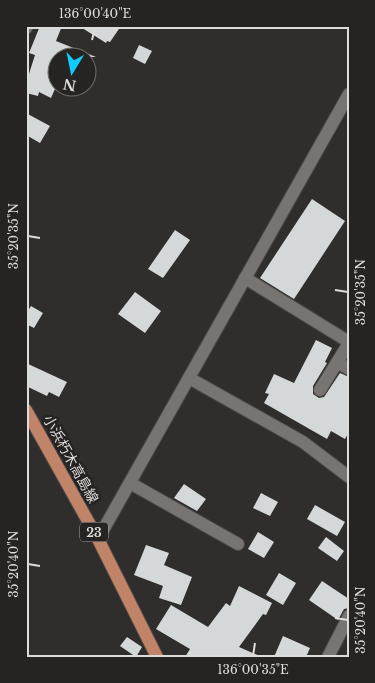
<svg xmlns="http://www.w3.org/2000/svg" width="375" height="683" viewBox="0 0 375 683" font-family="'Libre Baskerville','Noto Sans JP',serif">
	<rect width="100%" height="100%" fill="#302e2c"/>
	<path fill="#d4d8d9" d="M40,26h22l-6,15 40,16 -38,1v24l-7,16 -12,-6 -1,4 -12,-3v-10l9,-28 -6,-2z
		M79,26h42l-11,16 -3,-1 -1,2z
		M139,45l13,6 -7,13 -12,-6z
		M26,113l24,13 -10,17 -14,-8z
		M312,199l33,22 -51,78 -34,-21z
		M175,230l15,10 -27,38 -15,-9z
		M135,292l26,19 -16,22 -27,-19z
		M31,306l12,7 -9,15 -8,-4v-10z
		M316,340l16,8 -7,14 2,1 -14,23v8l6,4 5,-1 16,-24 9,4v55l-4,7 -14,-8 -4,8 -63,-36 5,-9 -4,-1 9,-19 20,9z
		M26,363l41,19 -8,15 -10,-5 -2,4 -21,-10z
		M184,484l22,15 -9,12 -23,-13z
		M261,493l17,9 -8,14 -17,-8z
		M315,505l30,17 -8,14 -30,-17z
		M258,532l16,10 -10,16 -16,-9z
		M326,537l18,14 -7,10 -19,-13z
		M146,545l23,8 -5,12 28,12 -11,28 -22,-7 4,-12 -29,-11z
		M279,573l17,10 -13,22 -17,-10z
		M322,581l27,18v9l-5,1 -6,11 -29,-20z
		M239,586l33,17 -6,12 -3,-1 -24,33 23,10h-77l5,-8 -34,-20 15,-24 37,22 18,-24 4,3z
		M283,636l27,12 -4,9h-32z
		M127,637l15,10 -6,10 -16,-11z"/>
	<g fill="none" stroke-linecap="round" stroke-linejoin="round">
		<defs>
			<path id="street" d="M26,28l1,-2
				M245,278l104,64
				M337,362l12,7
				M189,378l114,64 46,35
				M320,390l29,-47
				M130,483l108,61
				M328,657l21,-41"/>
			<path id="secondary" d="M98,539l251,-445"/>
			<path id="primary" d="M26,410l72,129 59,118"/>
		</defs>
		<use href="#street" stroke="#4b4948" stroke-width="14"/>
		<use href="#secondary" stroke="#4b4948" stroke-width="14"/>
		<use href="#primary" stroke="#4b4948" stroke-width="14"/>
		<use href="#street" stroke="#777472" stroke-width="12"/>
		<use href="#secondary" stroke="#777472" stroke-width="12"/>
		<use href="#primary" stroke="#c28468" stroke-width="12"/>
	</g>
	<path fill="none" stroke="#dedcdb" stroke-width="2" d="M92,40l3,-12M28,236l12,2M335,290l13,2M28,564l12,2M335,618l13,2M253,656l2,-13"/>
	<g text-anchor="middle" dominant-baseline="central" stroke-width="5" stroke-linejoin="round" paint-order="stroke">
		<rect fill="#262423" stroke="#a7a5a4" stroke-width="1" x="80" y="522.5" width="28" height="19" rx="4"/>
		<g font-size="12" font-weight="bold" fill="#dedcdb">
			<text x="94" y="532">23</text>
		</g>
		<g font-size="14" fill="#dedcdb" stroke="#262423">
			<text transform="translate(71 459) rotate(61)">小浜朽木高島線</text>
		</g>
	</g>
	<rect width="375" height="683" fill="none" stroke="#262423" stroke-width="55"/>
	<g transform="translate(72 72) rotate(190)"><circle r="24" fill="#262423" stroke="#706e6d"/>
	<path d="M0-4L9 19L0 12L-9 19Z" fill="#12cafb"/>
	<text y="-8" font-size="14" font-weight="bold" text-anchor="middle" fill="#dedcdb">N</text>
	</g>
	<rect x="28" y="28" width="320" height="628" fill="none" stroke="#dedcdb" stroke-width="2"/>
	<g font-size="12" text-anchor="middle" fill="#dedcdb">
		<text x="95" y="18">136°00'40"E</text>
		<text transform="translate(14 236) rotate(-90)" y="4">35°20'35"N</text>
		<text transform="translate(361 292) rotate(-90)" y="4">35°20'35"N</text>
		<text transform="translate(14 564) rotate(-90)" y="4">35°20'40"N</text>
		<text transform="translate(361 620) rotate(-90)" y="4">35°20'40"N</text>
		<text x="253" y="674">136°00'35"E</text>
	</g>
</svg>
